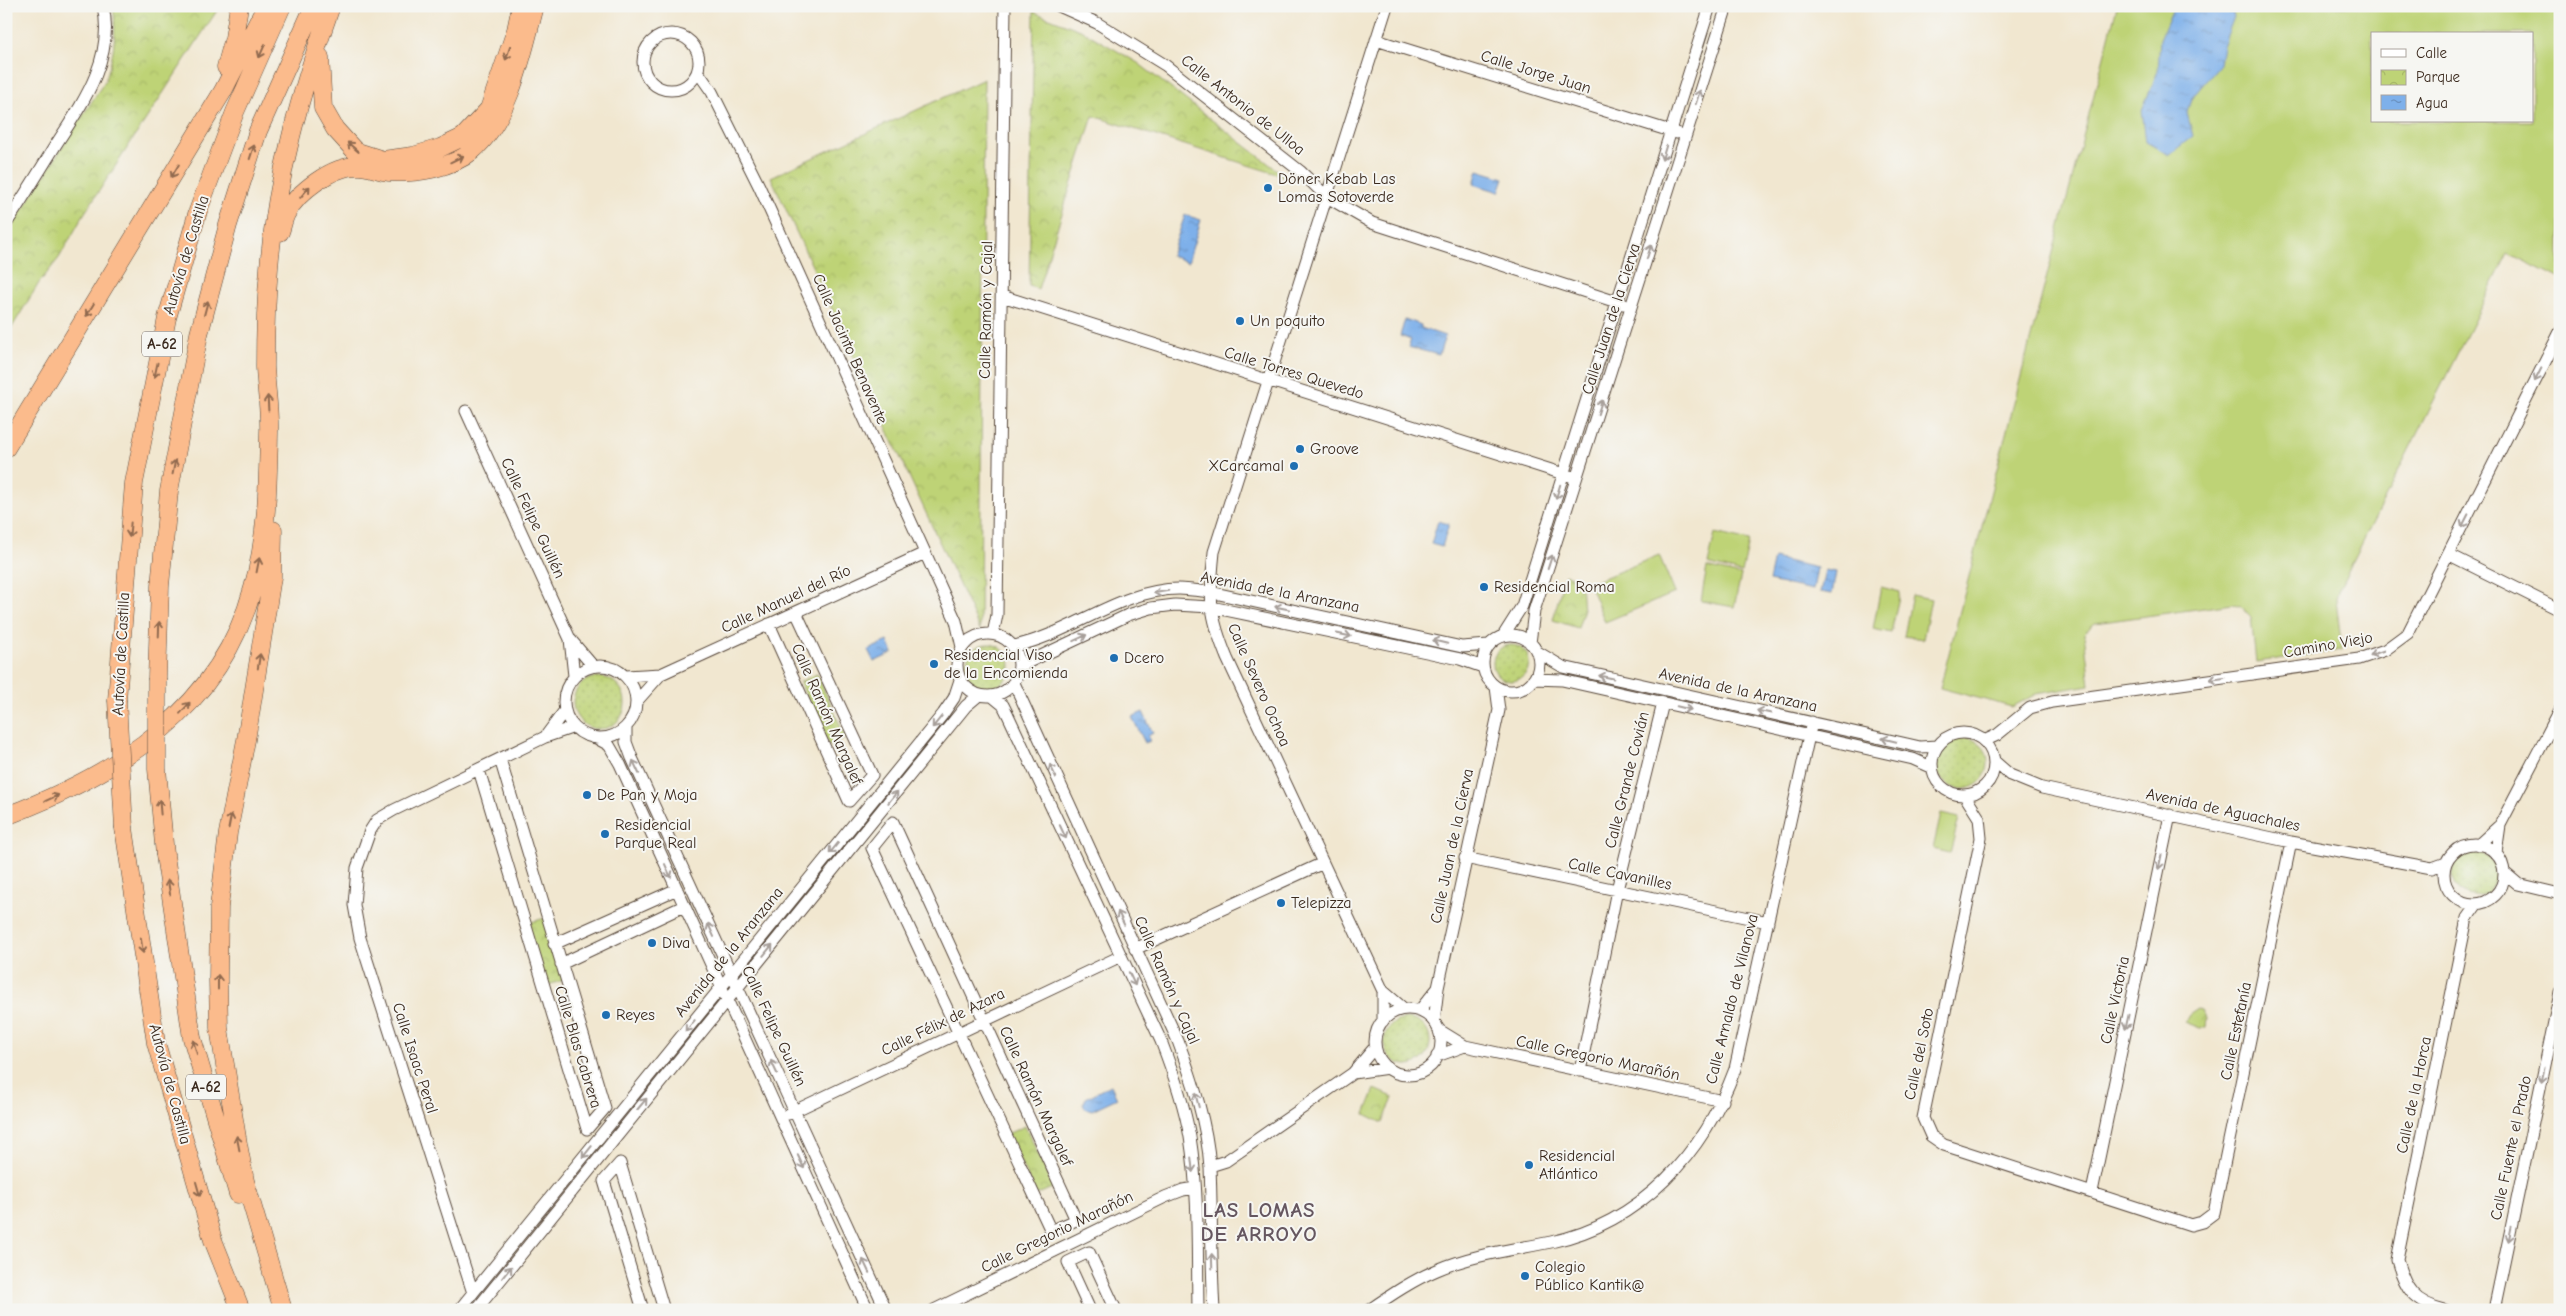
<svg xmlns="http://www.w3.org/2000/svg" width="2566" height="1316" viewBox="0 0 2566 1316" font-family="'Comic Neue',sans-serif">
	<defs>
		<pattern id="park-crowns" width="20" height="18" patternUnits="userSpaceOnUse" patternTransform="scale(1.25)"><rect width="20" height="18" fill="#bed376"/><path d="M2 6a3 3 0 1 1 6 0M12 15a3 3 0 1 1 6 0" fill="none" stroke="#a4b566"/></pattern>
		<pattern id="garden-dots" width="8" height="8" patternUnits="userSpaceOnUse" patternTransform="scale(1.25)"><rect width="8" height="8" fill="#bed376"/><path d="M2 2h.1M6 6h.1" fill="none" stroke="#a4b566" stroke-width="1.8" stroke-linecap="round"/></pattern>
		<pattern id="water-ripples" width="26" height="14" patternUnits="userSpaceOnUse" patternTransform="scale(1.25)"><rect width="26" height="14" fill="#7eb0ea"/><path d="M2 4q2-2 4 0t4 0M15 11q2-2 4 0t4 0" fill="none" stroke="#688fbd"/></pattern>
	</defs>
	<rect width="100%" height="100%" fill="#f6f6f2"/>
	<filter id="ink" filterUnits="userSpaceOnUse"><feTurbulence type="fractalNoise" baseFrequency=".02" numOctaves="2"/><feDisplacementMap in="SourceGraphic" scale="10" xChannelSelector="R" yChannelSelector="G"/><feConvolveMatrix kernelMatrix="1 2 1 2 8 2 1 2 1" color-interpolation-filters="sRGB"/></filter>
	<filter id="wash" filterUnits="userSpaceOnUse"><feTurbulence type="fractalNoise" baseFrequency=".0096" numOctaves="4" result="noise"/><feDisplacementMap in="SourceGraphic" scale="20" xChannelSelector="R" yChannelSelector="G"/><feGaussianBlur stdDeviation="1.12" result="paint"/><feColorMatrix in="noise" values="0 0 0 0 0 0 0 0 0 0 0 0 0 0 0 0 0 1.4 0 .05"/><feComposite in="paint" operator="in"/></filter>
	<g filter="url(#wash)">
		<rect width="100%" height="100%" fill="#f1e7d0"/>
		<path fill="#bed376" stroke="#7c7e4a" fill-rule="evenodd" d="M2117,6h443v273l-52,-26 -170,338 -2,9 6,50 -86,12 -5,-45 -10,-11 -8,-2 -138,19 -11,10 6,52 -54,9 -24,13 -72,-19zM2372,34h160v87h-160z
			M1715,533l34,8 -7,32 -34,-9z
			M1659,555l16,38 -70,29 -16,-38z
			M1707,567l34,8 -7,32 -33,-6z
			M1881,587l19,5 -9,41 -18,-4z
			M1912,595l19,4 -8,40 -19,-3z
			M1941,814l18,4 -9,35 -17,-4z"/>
		<path fill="url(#park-crowns)" stroke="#7c7e4a" d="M113,6h107l-136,208 -25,44 -20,25 -33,54v-102l99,-154c9,-25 12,-49 8,-75z
			M1034,12l49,19 55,32 148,114 -193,-61 -55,173 -9,-3z
			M984,79l-4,551 -209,-453z
			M1565,574l16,8 2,30 -5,16 -25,-8z
			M817,674l29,64 -17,8 -29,-64z
			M545,918l19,62 -19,6 -20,-62z
			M2198,1009l4,1 5,7 -1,10 -6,1 -15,-6 4,-7z
			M1375,1089l18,8 -10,26 -18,-9z
			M1025,1126l29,61 -18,8 -29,-61z"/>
		<path fill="url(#garden-dots)" stroke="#7c7e4a" d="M966 666a22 22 0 1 1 44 0a22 22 0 1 1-44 0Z
			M1493 663a18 18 0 1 1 36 0a18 18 0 1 1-36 0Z
			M573 703a26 26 0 1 1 52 0a26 26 0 1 1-52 0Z
			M1936 763a26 26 0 1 1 52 0a26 26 0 1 1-52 0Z
			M2452 874a22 22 0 1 1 44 0a22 22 0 1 1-44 0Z
			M1384 1042a23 23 0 1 1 46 0a23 23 0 1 1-46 0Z"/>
		<path fill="url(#water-ripples)" stroke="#5c6d84" d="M2174,6h58l2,11 -11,29 -3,18 -29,35 -4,14 6,23 -24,19 -23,-13 -4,-32 16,-39 2,-32z
			M1478,170l26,8 -5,14 -25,-8z
			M1185,215l16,5 -13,42 -17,-6z
			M1405,319l16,6v3l24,8 -6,19 -31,-8 3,-7 -11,-4z
			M1438,521l11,3 -7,23 -11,-3z
			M1774,558l43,10 -4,22 -44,-9z
			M1825,570l11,2 -4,22 -12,-2z
			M888,641l5,12 -19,9 -6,-12z
			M1143,712l10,21 -5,3 2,5 -5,2 -13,-26z
			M1111,1085l6,13 -25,12 -7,-2 -2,-4 3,-6z"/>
	</g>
	<g filter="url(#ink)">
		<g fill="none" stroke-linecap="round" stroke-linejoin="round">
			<defs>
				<path id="minor" d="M1059,6l38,17 68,42 135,106 27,26 45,26 251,81
					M643 62a28 28 0 1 1 56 0a28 28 0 1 1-56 0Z
					M1376,40l301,93
					M698,72l14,20 47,94 197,435 6,26
					M6,224c17,-26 33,-52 49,-78 27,-42 60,-87 48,-140
					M1002,296l568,180
					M466,411l104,228 23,27
					M2448,554l112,56
					M769,624l80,177 23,-26 -76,-163
					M957 665a31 31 0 1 1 62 0a31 31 0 1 1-62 0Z
					M993,634l4,-19 8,-609
					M1483 663a28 28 0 1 1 56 0a28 28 0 1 1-56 0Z
					M1503,636l19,-30 188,-600
					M570,639l4,37
					M1530,643l4,-32 193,-605
					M1014,646c56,-11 106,-57 165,-57 10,0 20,2 31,3l252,55 27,-2
					M1536,651l27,16 344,77 13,3 17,-1
					M1020,666l108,-51 23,-7 24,-3 36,2 249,52 23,8
					M564 702a36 36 0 1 1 72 0a36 36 0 1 1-72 0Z
					M626,676l35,-2 264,-121
					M1534,679l28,1 351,79 18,8
					M1014,683l164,358c15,40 29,83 32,126 2,48 1,95 4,143
					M992,696l11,9 5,10 153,326c12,31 23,62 29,96 9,56 7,116 8,173
					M636,702l25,-28
					M626,727v15l6,16 254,552
					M1932 764a31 31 0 1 1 62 0a31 31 0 1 1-62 0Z
					M545,737l20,-27
					M596,738l13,7 11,19 248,546
					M1984,741l13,-6 33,-27 22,-6 307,-43 26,-9 23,-17 152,-301
					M500,759l105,349 -18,21
					M1994,761l16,14 32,13 249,54 141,26 14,-5
					M479,770l108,359
					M1965,796l14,22 2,20 -58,280 8,18 13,9 247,80 11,-3 12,-9 77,-371
					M893,822l183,398 -25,11 -179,-383z
					M2444 874a30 30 0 1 1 60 0a30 30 0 1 1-60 0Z
					M2478,845l22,-20
					M2496,853l4,-28 60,-115
					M1465,858l303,64
					M2505,873l13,11 42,10
					M554,944l123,-55
					M1135,949l188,-86
					M561,964l123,-58
					M1383,991l21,18
					M1375 1042a33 33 0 1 1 66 0a33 33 0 1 1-66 0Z
					M1419,1011l19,-23
					M1383,1021v-30l-156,-333c-18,-44 -18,-59 -13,-106l173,-546
					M1434,1022l4,-34 61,-278 -3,-23
					M1439,1030l26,16 258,55
					M1437,1056l28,-10
					M1580,1071l37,-181 46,-187
					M1353,1073l35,-5
					M788,1114l333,-158
					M1210,1166l16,-5 127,-88 22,-26
					M2092,1192l78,-377
					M473,1293l-113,-355 -6,-33 3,-37 13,-37 7,-11 17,-10 151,-73 29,-10
					M459,1310l484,-596 11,-16 6,-18
					M476,1310l490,-604 13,-11
					M643,1310l-39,-129 16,-18 44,147
					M934,1310l231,-113 18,-7 12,-2
					M1090,1310l-22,-48 21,-10 27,58
					M1369,1310c22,-15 44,-30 68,-40 37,-16 75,-20 114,-28 90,-19 153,-89 184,-173l77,-347
					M2445,1310c-31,-7 -40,-21 -48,-50l70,-342 10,-14
					M2494,1310l66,-317"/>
				<path id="highway" d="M320,57l3,51 12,21 20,22 28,9 30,-4 27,-8 23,-11 26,-28 27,-79 5,-24
					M226,67l8,-29 5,-32
					M280,232c2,-5 3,-12 6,-18 11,-22 47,-49 73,-48 10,0 20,5 30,6 26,2 63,-4 83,-21 38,-32 51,-99 63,-145
					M6,448l217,-357 43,-85
					M273,530l-1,47 -26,163 -18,93 -9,74 -1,73 1,48 19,116 7,37 38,129
					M157,678l3,-92 9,-95 30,-157 29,-109 30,-94 56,-125
					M117,700l17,-217 33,-165 31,-107 37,-99 47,-106
					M6,816c111,-42 214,-106 247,-228 14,-49 15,-104 16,-155 1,-22 -3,-44 -4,-66 0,-33 1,-66 4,-99 7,-90 32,-177 62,-262
					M124,828l32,215 57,197 28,70
					M165,855l27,183 46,156"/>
			</defs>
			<use href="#minor" stroke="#564639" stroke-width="13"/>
			<use href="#highway" stroke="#564639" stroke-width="19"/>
			<use href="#minor" stroke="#fff" stroke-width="11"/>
			<use href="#highway" stroke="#fbbb8c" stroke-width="18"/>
			<defs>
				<path id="highway-bridge" d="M157,678v91l8,86
					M117,700l7,128"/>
			</defs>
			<use href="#highway-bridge" stroke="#564639" stroke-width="19" stroke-linecap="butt"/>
			<use href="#highway-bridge" stroke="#fbbb8c" stroke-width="18"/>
		</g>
		<defs><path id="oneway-shaft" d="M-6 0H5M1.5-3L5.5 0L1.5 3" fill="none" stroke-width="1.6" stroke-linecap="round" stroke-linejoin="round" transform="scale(1.25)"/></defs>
		<g stroke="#916b50">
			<use href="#oneway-shaft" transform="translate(262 51) rotate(114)"/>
			<use href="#oneway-shaft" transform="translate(508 53) rotate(109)"/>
			<use href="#oneway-shaft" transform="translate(353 147) rotate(-139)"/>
			<use href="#oneway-shaft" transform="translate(252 152) rotate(-72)"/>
			<use href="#oneway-shaft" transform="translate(457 159) rotate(-26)"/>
			<use href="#oneway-shaft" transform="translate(175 171) rotate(121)"/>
			<use href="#oneway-shaft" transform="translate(305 192) rotate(-50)"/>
			<use href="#oneway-shaft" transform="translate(206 308) rotate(-75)"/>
			<use href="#oneway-shaft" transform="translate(90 310) rotate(121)"/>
			<use href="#oneway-shaft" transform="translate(156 370) rotate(102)"/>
			<use href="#oneway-shaft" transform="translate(268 403) rotate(-93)"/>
			<use href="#oneway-shaft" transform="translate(174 467) rotate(-79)"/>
			<use href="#oneway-shaft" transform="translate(130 530) rotate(95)"/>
			<use href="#oneway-shaft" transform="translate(258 565) rotate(-79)"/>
			<use href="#oneway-shaft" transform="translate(159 629) rotate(-88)"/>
			<use href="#oneway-shaft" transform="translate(259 661) rotate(-81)"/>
			<use href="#oneway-shaft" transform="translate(185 708) rotate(-49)"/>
			<use href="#oneway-shaft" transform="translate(52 798) rotate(-25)"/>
			<use href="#oneway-shaft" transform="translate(160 807) rotate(-95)"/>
			<use href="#oneway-shaft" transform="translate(230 821) rotate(-79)"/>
			<use href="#oneway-shaft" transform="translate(169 887) rotate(-98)"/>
			<use href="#oneway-shaft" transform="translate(142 946) rotate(81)"/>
			<use href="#oneway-shaft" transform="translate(218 982) rotate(-90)"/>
			<use href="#oneway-shaft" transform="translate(195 1047) rotate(-106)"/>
			<use href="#oneway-shaft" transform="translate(238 1143) rotate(-101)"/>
			<use href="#oneway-shaft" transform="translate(198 1189) rotate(74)"/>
		</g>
		<g stroke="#a79f9a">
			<use href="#oneway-shaft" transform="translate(1698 97) rotate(-72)"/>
			<use href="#oneway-shaft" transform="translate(1664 153) rotate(107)"/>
			<use href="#oneway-shaft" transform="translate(1649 252) rotate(-72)"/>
			<use href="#oneway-shaft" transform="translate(2538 375) rotate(117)"/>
			<use href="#oneway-shaft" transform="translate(1600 407) rotate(-72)"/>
			<use href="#oneway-shaft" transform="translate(1558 492) rotate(107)"/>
			<use href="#oneway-shaft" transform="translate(2465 521) rotate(117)"/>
			<use href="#oneway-shaft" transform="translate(1550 562) rotate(-72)"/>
			<use href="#oneway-shaft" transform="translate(1161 592) rotate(170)"/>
			<use href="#oneway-shaft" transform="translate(1282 608) rotate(-169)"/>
			<use href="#oneway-shaft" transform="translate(1344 635) rotate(12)"/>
			<use href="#oneway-shaft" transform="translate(1080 638) rotate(-25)"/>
			<use href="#oneway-shaft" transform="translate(1440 642) rotate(-167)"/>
			<use href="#oneway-shaft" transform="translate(2377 653) rotate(161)"/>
			<use href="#oneway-shaft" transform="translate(1606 677) rotate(-168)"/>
			<use href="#oneway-shaft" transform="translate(2217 679) rotate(172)"/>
			<use href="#oneway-shaft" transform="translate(1684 708) rotate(13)"/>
			<use href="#oneway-shaft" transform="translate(1764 712) rotate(-168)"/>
			<use href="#oneway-shaft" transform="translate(937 722) rotate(129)"/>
			<use href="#oneway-shaft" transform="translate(1889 740) rotate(-167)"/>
			<use href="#oneway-shaft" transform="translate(636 767) rotate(-115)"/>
			<use href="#oneway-shaft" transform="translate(1053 771) rotate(-115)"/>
			<use href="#oneway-shaft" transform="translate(893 797) rotate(-51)"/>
			<use href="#oneway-shaft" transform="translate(1063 832) rotate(65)"/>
			<use href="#oneway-shaft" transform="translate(834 848) rotate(129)"/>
			<use href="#oneway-shaft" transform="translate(2160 862) rotate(102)"/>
			<use href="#oneway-shaft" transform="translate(668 871) rotate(66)"/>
			<use href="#oneway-shaft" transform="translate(1121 918) rotate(-115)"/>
			<use href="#oneway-shaft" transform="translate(711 930) rotate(-114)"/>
			<use href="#oneway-shaft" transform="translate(768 950) rotate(-51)"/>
			<use href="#oneway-shaft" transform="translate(1132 979) rotate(65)"/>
			<use href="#oneway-shaft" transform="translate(2127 1022) rotate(102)"/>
			<use href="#oneway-shaft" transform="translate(690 1026) rotate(129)"/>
			<use href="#oneway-shaft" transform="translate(774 1067) rotate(-115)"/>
			<use href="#oneway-shaft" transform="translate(2543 1075) rotate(102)"/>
			<use href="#oneway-shaft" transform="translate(1197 1100) rotate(-104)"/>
			<use href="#oneway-shaft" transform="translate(642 1104) rotate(-50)"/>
			<use href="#oneway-shaft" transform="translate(587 1152) rotate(129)"/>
			<use href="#oneway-shaft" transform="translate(801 1162) rotate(65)"/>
			<use href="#oneway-shaft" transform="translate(1192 1165) rotate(84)"/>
			<use href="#oneway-shaft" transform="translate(2510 1234) rotate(102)"/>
			<use href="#oneway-shaft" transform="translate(1212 1261) rotate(-92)"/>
			<use href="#oneway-shaft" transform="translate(866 1266) rotate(-115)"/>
			<use href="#oneway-shaft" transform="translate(507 1272) rotate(-51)"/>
		</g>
	</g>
	<g fill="#1f6fb2" stroke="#f6f6f2" stroke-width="2">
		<circle cx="1268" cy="188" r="5"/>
		<circle cx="1240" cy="321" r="5"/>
		<circle cx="1300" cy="449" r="5"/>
		<circle cx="1294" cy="466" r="5"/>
		<circle cx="1484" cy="587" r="5"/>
		<circle cx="1114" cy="658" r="5"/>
		<circle cx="934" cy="664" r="5"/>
		<circle cx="587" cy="795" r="5"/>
		<circle cx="605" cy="834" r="5"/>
		<circle cx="1281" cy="903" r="5"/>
		<circle cx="652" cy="943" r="5"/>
		<circle cx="606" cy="1015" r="5"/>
		<circle cx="1529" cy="1165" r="5"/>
		<circle cx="1525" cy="1276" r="5"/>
	</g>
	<g text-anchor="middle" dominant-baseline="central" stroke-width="4" stroke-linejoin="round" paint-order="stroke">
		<g fill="#f6f6f2" stroke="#73675e" stroke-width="1">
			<rect x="142" y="331.5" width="40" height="25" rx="4"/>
			<rect x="186" y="1074.5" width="40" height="25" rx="4"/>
		</g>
		<g font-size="15" font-weight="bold" fill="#3b2a1e">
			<text x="162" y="344">A-62</text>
			<text x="206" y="1087">A-62</text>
		</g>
		<g font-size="16" fill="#3b2a1e" stroke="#f6f6f2">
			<text transform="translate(1536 72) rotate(17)">Calle Jorge Juan</text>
			<text transform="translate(1243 105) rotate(38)">Calle Antonio de Ulloa</text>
			<text transform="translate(186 255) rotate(-73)">Autovía de Castilla</text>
			<text transform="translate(986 310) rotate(-89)">Calle Ramón y Cajal</text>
			<text transform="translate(1611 319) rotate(-72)">Calle Juan de la Cierva</text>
			<text transform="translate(850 349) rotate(66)">Calle Jacinto Benavente</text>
			<text transform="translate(1294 373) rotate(17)">Calle Torres Quevedo</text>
			<text transform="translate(533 518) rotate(65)">Calle Felipe Guillén</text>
			<text transform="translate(1280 592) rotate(11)">Avenida de la Aranzana</text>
			<text transform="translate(786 599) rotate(-25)">Calle Manuel del Río</text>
			<text transform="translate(2328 645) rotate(-10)">Camino Viejo</text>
			<text transform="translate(121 654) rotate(-87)">Autovía de Castilla</text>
			<text transform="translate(1259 685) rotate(66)">Calle Severo Ochoa</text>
			<text transform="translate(1738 690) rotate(12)">Avenida de la Aranzana</text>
			<text transform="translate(827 714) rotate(66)">Calle Ramón Margalef</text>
			<text transform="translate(1627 780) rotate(-76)">Calle Grande Covián</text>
			<text transform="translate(2223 810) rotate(12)">Avenida de Aguachales</text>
			<text transform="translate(1452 846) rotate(-78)">Calle Juan de la Cierva</text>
			<text transform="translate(1620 874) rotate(12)">Calle Cavanilles</text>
			<text transform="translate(729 952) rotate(-51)">Avenida de la Aranzana</text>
			<text transform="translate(1167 980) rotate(66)">Calle Ramón y Cajal</text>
			<text transform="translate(1732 999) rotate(-76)">Calle Arnaldo de Vilanova</text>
			<text transform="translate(2115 1000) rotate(-78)">Calle Victoria</text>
			<text transform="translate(943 1022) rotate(-26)">Calle Félix de Azara</text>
			<text transform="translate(774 1026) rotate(65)">Calle Felipe Guillén</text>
			<text transform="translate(2236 1031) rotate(-78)">Calle Estefanía</text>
			<text transform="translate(578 1047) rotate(73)">Calle Blas Cabrera</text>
			<text transform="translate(1919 1054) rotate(-78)">Calle del Soto</text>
			<text transform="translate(415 1058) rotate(72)">Calle Isaac Peral</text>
			<text transform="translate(1598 1058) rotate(12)">Calle Gregorio Marañón</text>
			<text transform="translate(170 1084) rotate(75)">Autovía de Castilla</text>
			<text transform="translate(2414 1095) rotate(-78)">Calle de la Horca</text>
			<text transform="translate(1036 1096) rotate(65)">Calle Ramón Margalef</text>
			<text transform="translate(2511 1148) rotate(-78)">Calle Fuente el Prado</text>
			<text transform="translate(1057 1232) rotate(-26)">Calle Gregorio Marañón</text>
		</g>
		<g font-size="16" fill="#3b2a1e" stroke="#f6f6f2" text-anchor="start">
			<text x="1278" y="179">Döner Kebab Las<tspan x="1278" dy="18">Lomas Sotoverde</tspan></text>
			<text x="1250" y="321">Un poquito</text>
			<text x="1310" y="449">Groove</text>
			<text x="1284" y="466" text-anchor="end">XCarcamal</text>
			<text x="1494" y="587">Residencial Roma</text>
			<text x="944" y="655">Residencial Viso<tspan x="944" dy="18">de la Encomienda</tspan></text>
			<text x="1124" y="658">Dcero</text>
			<text x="597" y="795">De Pan y Moja</text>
			<text x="615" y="825">Residencial<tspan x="615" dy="18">Parque Real</tspan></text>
			<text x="1291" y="903">Telepizza</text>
			<text x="662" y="943">Diva</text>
			<text x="616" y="1015">Reyes</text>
			<text x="1539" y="1156">Residencial<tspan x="1539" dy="18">Atlántico</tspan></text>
			<text x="1535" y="1267">Colegio<tspan x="1535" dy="18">Público Kantik@</tspan></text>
		</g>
		<g font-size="21" font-weight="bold" letter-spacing="1" fill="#665760" stroke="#f6f6f2">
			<text x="1259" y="1210">LAS LOMAS<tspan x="1259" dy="24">DE ARROYO</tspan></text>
		</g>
	</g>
	<rect width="2566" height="1316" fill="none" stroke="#f6f6f2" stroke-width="25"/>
	<rect x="2371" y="32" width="162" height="90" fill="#f6f6f2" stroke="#aba49d"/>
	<rect x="2381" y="49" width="25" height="8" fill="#ffffff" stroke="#aba49d"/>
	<text x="2416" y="58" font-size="15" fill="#3b2a1e">Calle</text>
	<rect x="2381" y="70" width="25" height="15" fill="url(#park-crowns)" stroke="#aba49d"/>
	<text x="2416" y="82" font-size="15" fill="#3b2a1e">Parque</text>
	<rect x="2381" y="95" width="25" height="15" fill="url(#water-ripples)" stroke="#aba49d"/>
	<text x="2416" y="108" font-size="15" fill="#3b2a1e">Agua</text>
</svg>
